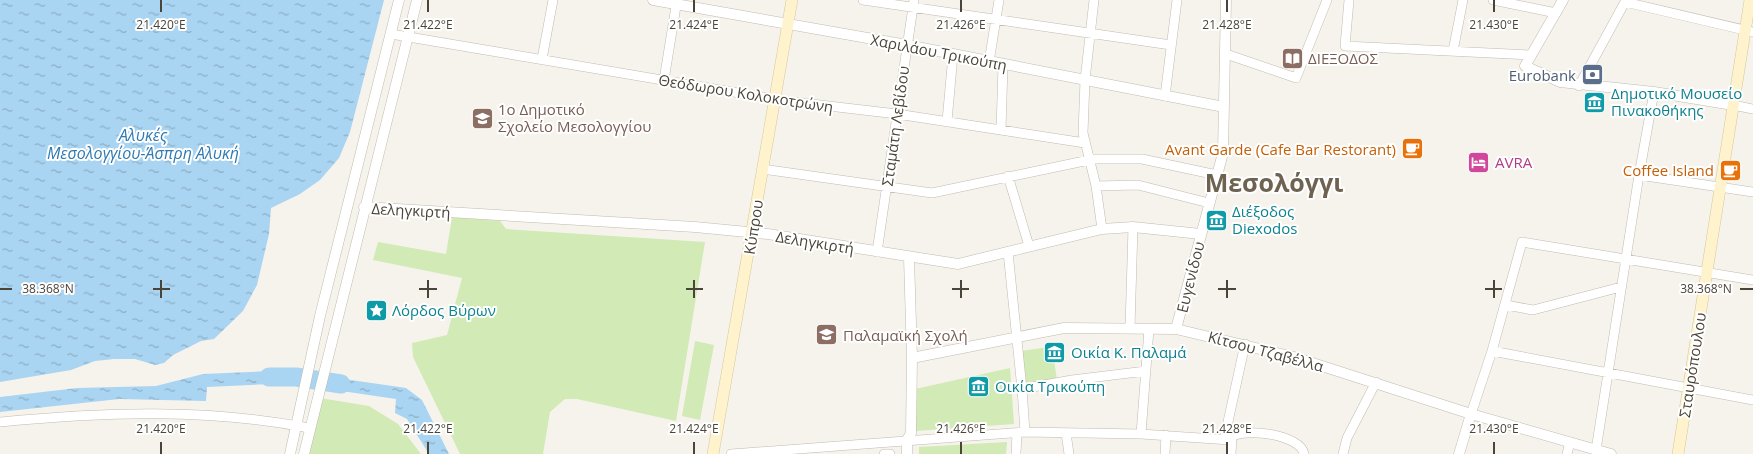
<svg xmlns="http://www.w3.org/2000/svg" width="1753" height="454" viewBox="0 0 1753 454" font-family="'Open Sans',sans-serif">
	<defs>
		<pattern id="water-ripples" width="26" height="14" patternUnits="userSpaceOnUse" patternTransform="scale(1.25)"><rect width="26" height="14" fill="#a9d4f2"/><path d="M2 4q2-2 4 0t4 0M15 11q2-2 4 0t4 0" fill="none" stroke="#8caec5"/></pattern>
	</defs>
	<rect width="100%" height="100%" fill="#f6f3ec"/>
	<path fill="#d2eab5" d="M452,217l48,4 6,8 199,13 -29,179 -99,-22h-12l-15,13 -7,42h-83l-47,-97 -1,-14 35,-8 15,-57 -89,-18 5,-18 68,12z
		M695,341l19,4 -14,75 -18,-4z
		M1056,346l3,13 -5,1 3,20 -33,4 -3,-33z
		M1010,368l4,56 -99,7v-42z
		M320,398l49,8 29,18 23,30h-113z
		M1007,442l-1,12h-87v-7z"/>
	<path fill="url(#water-ripples)" d="M0,0h384l-34,132 -11,26 -19,22 -20,14 -29,14 -2,26 -12,51 -14,26 -29,28 -13,2 -28,14 -9,8 -9,2 -20,-6h-21l-19,2 -24,9 -71,12z
		M295,370l-3,13 -85,4 -1,14 -87,-2 -119,13v-15l77,-9 79,-2 47,-12z
		M330,377l76,11 16,12 27,54h-20l-22,-35 -12,-6 1,-14 -68,-10 -4,-4 2,-6z"/>
	<g fill="none" stroke-linecap="round" stroke-linejoin="round">
		<path stroke="#a9d4f2" stroke-width="19" d="M269,377h27l45,7"/>
		<defs>
			<path id="minor" d="M863,0l308,45
				M1094,0l-9,80 -2,53 13,53 6,43
				M1349,0l-4,46 186,9
				M1493,0l63,13
				M1625,2l128,30
				M391,34l395,67 111,13 188,29
				M1453,51l10,-51
				M1226,54l70,24 31,-78
				M542,59l11,-59
				M989,62l10,-62
				M664,80l13,-80
				M1579,86l47,-86
				M1165,96l12,-96
				M1733,105l20,4
				M947,121l6,-66
				M1001,130l2,-65
				M762,169l170,24 162,-34h48l75,16
				M1639,175l114,17
				M1008,176l21,70
				M1096,186l42,-1 71,18
				M877,252l37,-252
				M1008,252l14,137 3,43
				M1506,305l27,5 88,-23
				M1130,328l3,-101
				M1492,351l261,49
				M1022,389l50,-9 74,-9
				M1471,414l21,-63 30,-109 231,38
				M0,422c103,-10 207,-14 309,6
				M1066,433l3,21
				M1141,434l8,-105
				M1224,440l21,-96
				M1596,450l43,-275 15,-83
				M731,454l294,-22 116,2 89,6
				M884,454h6
				M1016,454l1,-21
				M1165,454l1,-19
				M1231,454l1,-17c14,-10 69,-2 72,17
				M1343,454l4,-16 29,-56
				M1567,454l3,-12"/>
			<path id="tertiary" d="M653,0l254,45 317,62
				M1563,0l-38,66 35,16 94,10 79,13
				M364,207l331,20 73,7 190,30 144,-35 31,-2 68,7
				M1176,329l47,-176 3,-153
				M912,358l152,-30 112,1 118,28 177,57 140,40
				M290,454l30,-138 79,-316
				M304,454l113,-454
				M907,454v-14l4,-7 1,-75 -3,-100
				M1459,454l12,-40"/>
			<path id="secondary" d="M713,454l79,-454
				M1678,454l72,-454"/>
		</defs>
		<use href="#minor" stroke="#c2bbae" stroke-width="10"/>
		<use href="#tertiary" stroke="#c2bbae" stroke-width="11"/>
		<use href="#secondary" stroke="#d6c79b" stroke-width="12"/>
		<use href="#minor" stroke="#fff" stroke-width="9"/>
		<use href="#tertiary" stroke="#fff" stroke-width="10"/>
		<use href="#secondary" stroke="#fff3cd" stroke-width="11"/>
	</g>
	<path fill="none" stroke="#4b4439" stroke-width="2" d="M161,0v12M428,0v12M694,0v12M961,0v12M1227,0v12M1494,0v12M161,280v18M428,280v18M694,280v18M961,280v18M1227,280v18M1494,280v18M0,289h12M153,289h17M419,289h18M686,289h17M952,289h17M1218,289h18M1485,289h17M1740,289h13M161,442v12M428,442v12M694,442v12M961,442v12M1227,442v12M1494,442v12"/>
	<defs>
		<symbol id="library-square" viewBox="-11 -11 22 22"><rect x="-9" y="-9" width="18" height="18" rx="4" fill="#8d6e63" stroke="#fff"/><path d="M-6-4Q-3-5.5-.7-3.5V5Q-3 3-6 4ZM6-4Q3-5.5 .7-3.5V5Q3 3 6 4Z" fill="#fff"/></symbol>
		<symbol id="bank-square" viewBox="-11 -11 22 22"><rect x="-9" y="-9" width="18" height="18" rx="4" fill="#5c6f8a" stroke="#fff"/><path d="M-6-4H6V4H-6ZM0-2.3a2.3 2.3 0 1 0 0 4.6a2.3 2.3 0 1 0 0-4.6Z" fill="#fff"/></symbol>
		<symbol id="museum-square" viewBox="-11 -11 22 22"><rect x="-9" y="-9" width="18" height="18" rx="4" fill="#0f9aa8" stroke="#fff"/><path d="M0-6L6-3V-2H-6V-3ZM-5-1h2V3h-2ZM-1-1h2V3h-2ZM3-1h2V3H3ZM-6 4H6V6H-6Z" fill="#fff"/></symbol>
		<symbol id="school-square" viewBox="-11 -11 22 22"><rect x="-9" y="-9" width="18" height="18" rx="4" fill="#8d6e63" stroke="#fff"/><path d="M0-5L7-2L0 1L-7-2ZM-4 1L0 2.5L4 1V4Q0 6-4 4Z" fill="#fff"/></symbol>
		<symbol id="cafe-square" viewBox="-11 -11 22 22"><rect x="-9" y="-9" width="18" height="18" rx="4" fill="#e8710a" stroke="#fff"/><path d="M-5.5-4.5H6V0H3Q3 3.5 0 3.5H-2.5Q-5.5 3.5-5.5 0ZM3-3.2v2h1.7v-2ZM-6 4.5H4V6H-6Z" fill="#fff"/></symbol>
		<symbol id="hotel-square" viewBox="-11 -11 22 22"><rect x="-9" y="-9" width="18" height="18" rx="4" fill="#d1479c" stroke="#fff"/><path d="M-6-4.5h1.5V1H6V5H4.5V3h-9V5H-6ZM-4 0a1.8 1.8 0 1 1 3.6 0ZM.5 0V-2.5h3Q6-2.5 6 0Z" fill="#fff"/></symbol>
		<symbol id="sight-square" viewBox="-11 -11 22 22"><rect x="-9" y="-9" width="18" height="18" rx="4" fill="#0f9aa8" stroke="#fff"/><path d="M0-6L1.8-2.2L6-1.7L2.9 1.2L3.7 5.4L0 3.3L-3.7 5.4L-2.9 1.2L-6-1.7L-1.8-2.2Z" fill="#fff"/></symbol>
	</defs>
	<g fill-rule="evenodd">
		<use href="#library-square" x="1280" y="46" width="25" height="25"/>
		<use href="#bank-square" x="1580" y="62" width="25" height="25"/>
		<use href="#museum-square" x="1582" y="90" width="25" height="25"/>
		<use href="#school-square" x="470" y="106" width="25" height="25"/>
		<use href="#cafe-square" x="1400" y="136" width="25" height="25"/>
		<use href="#hotel-square" x="1466" y="150" width="25" height="25"/>
		<use href="#cafe-square" x="1718" y="158" width="25" height="25"/>
		<use href="#museum-square" x="1204" y="208" width="25" height="25"/>
		<use href="#sight-square" x="364" y="298" width="25" height="25"/>
		<use href="#school-square" x="814" y="322" width="25" height="25"/>
		<use href="#museum-square" x="1042" y="340" width="25" height="25"/>
		<use href="#museum-square" x="966" y="374" width="25" height="25"/>
	</g>
	<g text-anchor="middle" dominant-baseline="central" stroke-width="4" stroke-linejoin="round" paint-order="stroke">
		<g font-size="15" fill="#4b4439" stroke="#fff">
			<text transform="translate(939 52) rotate(11)">Χαριλάου Τρικούπη</text>
			<text transform="translate(746 93) rotate(9)">Θεόδωρου Κολοκοτρώνη</text>
			<text transform="translate(895 126) rotate(-82)">Σταμάτη Λεβίδου</text>
			<text transform="translate(411 210) rotate(3)">Δεληγκιρτή</text>
			<text transform="translate(753 227) rotate(-81)">Κύπρου</text>
			<text transform="translate(815 242) rotate(9)">Δεληγκιρτή</text>
			<text transform="translate(1190 277) rotate(-76)">Ευγενίδου</text>
			<text transform="translate(1266 351) rotate(15)">Κίτσου Τζαβέλλα</text>
			<text transform="translate(1692 365) rotate(-81)">Σταυρόπουλου</text>
		</g>
		<g font-size="15" fill="#785e54" stroke="#fff" text-anchor="start">
			<text x="1308" y="58">ΔΙΕΞΟΔΟΣ</text>
			<text x="498" y="109">1ο Δημοτικό<tspan x="498" dy="17">Σχολείο Μεσολογγίου</tspan></text>
			<text x="843" y="335">Παλαμαϊκή Σχολή</text>
		</g>
		<g font-size="15" fill="#4e5e75" stroke="#fff" text-anchor="end">
			<text x="1576" y="75">Eurobank</text>
		</g>
		<g font-size="15" fill="#0d838f" stroke="#fff" text-anchor="start">
			<text x="1611" y="93">Δημοτικό Μουσείο<tspan x="1611" dy="17">Πινακοθήκης</tspan></text>
			<text x="1232" y="211">Διέξοδος<tspan x="1232" dy="17">Diexodos</tspan></text>
			<text x="392" y="310">Λόρδος Βύρων</text>
			<text x="1071" y="352">Οικία Κ. Παλαμά</text>
			<text x="995" y="386">Οικία Τρικούπη</text>
		</g>
		<g font-size="15" fill="#c56008" stroke="#fff" text-anchor="end">
			<text x="1396" y="149">Avant Garde (Cafe Bar Restorant)</text>
			<text x="1714" y="170">Coffee Island</text>
		</g>
		<g font-size="15" fill="#b23c85" stroke="#fff" text-anchor="start">
			<text x="1495" y="162">AVRA</text>
		</g>
		<g font-size="16" font-style="italic" fill="#2e7ab2" stroke="#fff">
			<text x="143" y="135">Αλυκές<tspan x="143" dy="18">Μεσολογγίου-Άσπρη Αλυκή</tspan></text>
		</g>
		<g font-size="25" font-weight="bold" fill="#6e6250" stroke="#fff">
			<text x="1274" y="182">Μεσολόγγι</text>
		</g>
	</g>
	<g font-size="12" text-anchor="middle" fill="#4b4439" stroke="#fff" stroke-width="4" stroke-linejoin="round" paint-order="stroke">
		<text x="161" y="29">21.420°E</text>
		<text x="428" y="29">21.422°E</text>
		<text x="694" y="29">21.424°E</text>
		<text x="961" y="29">21.426°E</text>
		<text x="1227" y="29">21.428°E</text>
		<text x="1494" y="29">21.430°E</text>
		<text x="48" y="293">38.368°N</text>
		<text x="1706" y="293">38.368°N</text>
		<text x="161" y="433">21.420°E</text>
		<text x="428" y="433">21.422°E</text>
		<text x="694" y="433">21.424°E</text>
		<text x="961" y="433">21.426°E</text>
		<text x="1227" y="433">21.428°E</text>
		<text x="1494" y="433">21.430°E</text>
	</g>
</svg>
